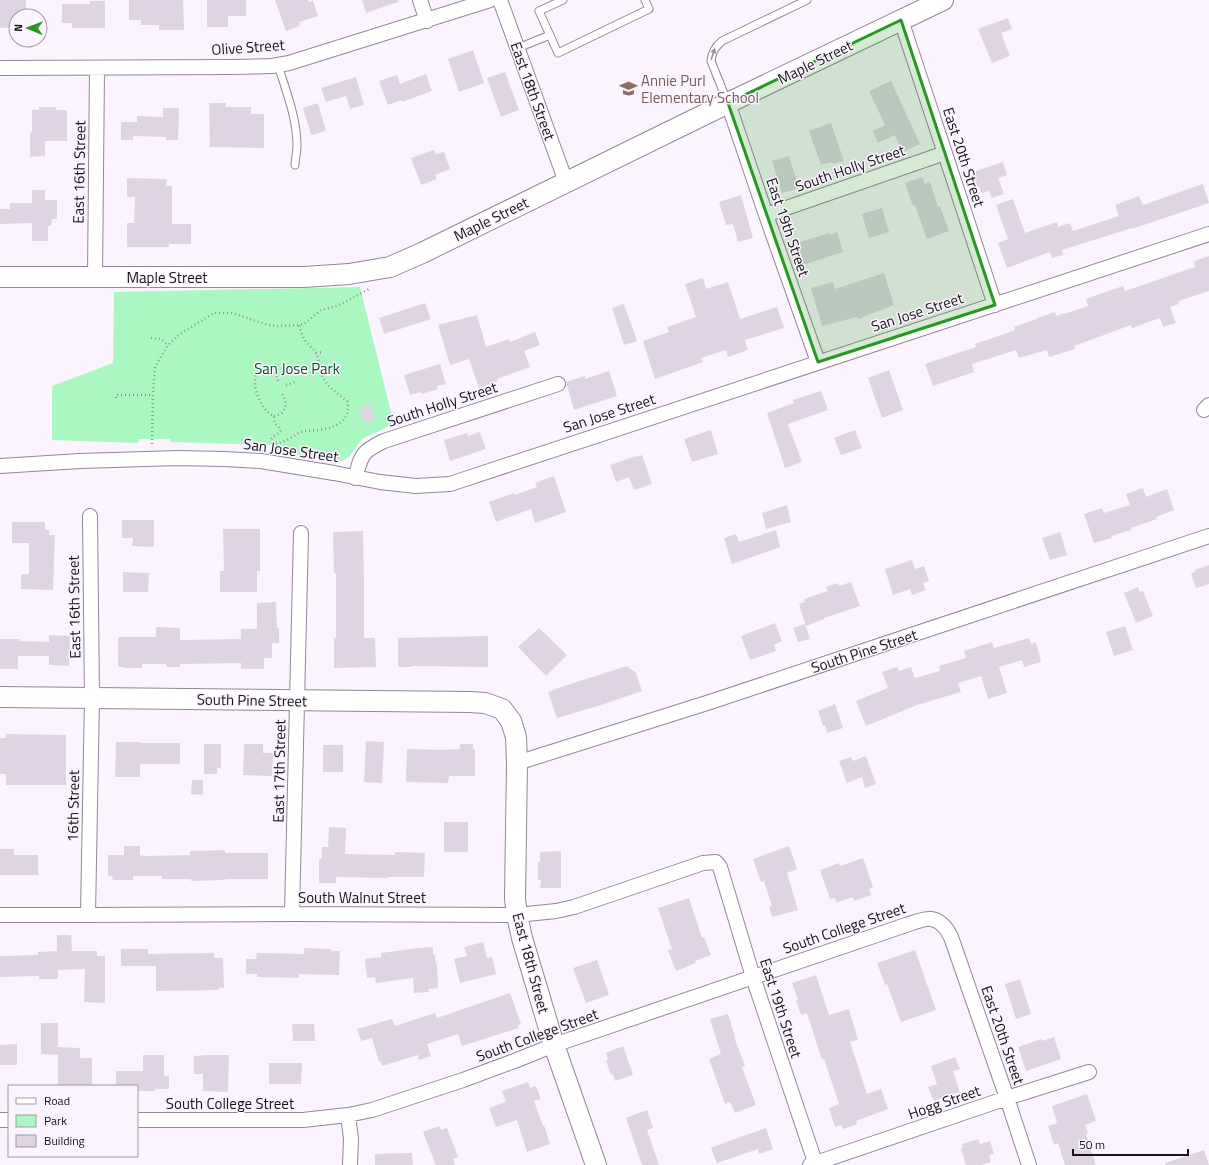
<svg xmlns="http://www.w3.org/2000/svg" width="1209" height="1165" viewBox="0 0 1209 1165" font-family="'Titillium Web',sans-serif">
	<rect width="100%" height="100%" fill="#fbf4fe"/>
	<path fill="#aaf7c2" d="M360,287l34,137 -32,15 -13,18 -7,4 -67,-9 1,-7 -106,-3v-3h-31l-1,4 -86,-3v-54l61,-23 1,-71z"/>
	<path fill="#dfd4e3" d="M0,0h26v16h-10v11l-16,1z
		M129,0h54l1,30h-25v-5h-18v-5h-12z
		M207,0h39v16h-18v11h-21z
		M275,0h33l1,2 4,-1 5,15 -19,6 1,4 -14,5z
		M362,0h36v2l-32,11z
		M90,1h15v27h-33v-5h-10v-19h28z
		M1008,18l4,11 -11,4 9,23 -18,7 -14,-34z
		M473,50l11,33 -25,9 -11,-33z
		M505,72l14,38 -18,7 -14,-39z
		M426,74l6,17 -30,11 -1,-2 -13,5 -9,-24 18,-6 3,9z
		M356,77l8,28 -14,4 -4,-13 -20,6 -5,-14z
		M891,81l29,63 -18,8 -7,-17 -17,8 -5,-12 12,-6 -16,-34z
		M209,103h17v4h25v7h13v34l-54,-1z
		M318,103l8,28 -15,4 -8,-27z
		M39,107h17v3h11v31h-22v15l-15,1v-24l2,-1v-22h7z
		M163,108h16l-1,32h-12v-3l-33,-1v4h-12v-18h16v-6l26,1z
		M831,123l13,38 -12,3 -1,-2 -10,3 -12,-34z
		M434,150l2,4 8,-2 6,17 -15,6 2,4 -16,6 -10,-27z
		M789,156l10,32 -17,5 -10,-32z
		M1003,162l4,13 -9,3 6,16 -12,4 -3,-7 -8,2 -2,-7 -4,2 -4,-12 5,-2v-3z
		M922,177l3,7 5,-2 8,25 2,-1 9,25 -22,8 -12,-34 -2,1 -8,-23z
		M127,178l40,1 -1,7h6v38h19v20h-22v3h-42v-24h7l1,-26h-8z
		M1203,184l6,19 -77,26v-1l-70,22 1,5 -11,3 -2,-6 -43,16 -9,-25 10,-4 -12,-34 17,-6 12,34 32,-11 1,5 12,-4 3,8 46,-15 -4,-11 24,-9 4,9z
		M32,190h13v10h12v19h-5l-1,7h-3v15h-16v-18l-32,1v-15h10v-6h22z
		M741,195l12,43 -15,4 -5,-18 -7,1 -7,-23z
		M882,208l7,24 -20,6 -7,-24z
		M837,232l6,20 -40,13 -1,-4 -6,2 -6,-18 39,-12 1,2z
		M1209,256v35l-31,10 1,3 -9,3 6,16 -13,4 -3,-9 -28,10 -1,-3 -57,21 1,3 -26,8 -2,-7 -28,8 -3,-8 -44,14 2,8 -41,14 -8,-22 51,-17 -1,-3 35,-12 5,-2 -1,-3 23,-8v-1l18,-6 1,4 8,-3v1l24,-8 -2,-7 22,-8 15,-5 2,5 70,-24 -1,-6z
		M884,273l10,32 -36,14 -1,-2 -35,9 -11,-38 22,-6 2,7z
		M703,278l3,11 22,-7 12,37 37,-12 7,21 -39,12 3,10 -20,7 -2,-7 -25,8 2,4 -48,17 -12,-38 26,-9 -2,-5 29,-10 -11,-33z
		M425,303l6,16 -47,15 -5,-16z
		M624,304l13,37 -13,4 -12,-37z
		M477,315l9,32 23,-8 1,3 25,-10 5,13 -16,6 6,16 -33,12 1,2 -19,7 -10,-29 -19,6 -12,-40z
		M440,364l6,20 -9,2 1,3 -16,5 -1,-2 -11,3 -6,-20z
		M889,370l14,40 -21,8 -14,-40z
		M609,371l8,25 -43,14 -8,-28 19,-6v3z
		M821,391l7,19 -40,14 14,38 -17,6 -18,-55 27,-10 -1,-3z
		M370,404l6,14 -11,5 -6,-14z
		M711,430l7,24 -26,8 -8,-23z
		M855,430l7,18 -21,7 -7,-17z
		M480,432l6,17 -36,12 -6,-21 23,-7 1,3z
		M642,455l10,29 -18,6 -5,-13 -13,5 -6,-17 26,-9v1z
		M554,476l12,36 -31,11 -4,-14 -35,13 -7,-20 25,-9v2l23,-8 -2,-4z
		M1143,488l3,9 21,-8 7,21 -18,7 1,2 -26,9v2l-20,6 1,2 -18,5 -10,-29 18,-6 2,5 26,-8 -4,-11z
		M787,505l4,17 -25,7 -4,-16z
		M122,520h32v27l-22,-1 1,-8h-11z
		M12,522h33v8h4v5h6l-2,55 -32,-1v-15h8v-31h-17z
		M223,529h37v42h-3v21h-37v-21h4z
		M776,530l4,17 -48,17 -8,-26 12,-4 3,8z
		M363,531l1,50v57h11l1,29 -42,1v-30h2v-65h-2l-1,-41z
		M1060,532l7,23 -17,5 -8,-22z
		M912,560l3,9 9,-3 5,15 -6,2 3,7 -14,5 -2,-6 -17,6 -8,-26z
		M1209,565v19l-13,4 -5,-15 4,-1v-2z
		M123,572l26,1 -1,19h-25z
		M851,582l9,24 -36,12v1l-18,7 -7,-22 6,-2 -1,-3 24,-8 -2,-4 12,-4 1,3z
		M1138,587l2,5 3,-1 10,25 -17,7 -12,-30z
		M276,602l1,26h2v15h-7v15h-8v11h-23v-6l-61,1v3h-14v-3h-24v4h-19v-1h-5v-30h38v-10l24,1v12l61,-1v-10h16v-26z
		M775,623l7,18 -8,4 2,6 -26,9 -9,-24z
		M805,624l5,15 -12,3 -5,-14z
		M1125,626l8,24 -19,6 -8,-24z
		M539,628l28,27 -21,21 -28,-29z
		M49,635l21,1 -1,30 -20,-1v-9h-31v13h-18v-30h19v2l30,1z
		M488,636v31l-77,-1v1h-13v-29z
		M1029,638l2,6 5,-2 5,20 -17,5 -2,-7 -23,7 8,26 -19,6 -7,-23 -23,7 3,9 -44,13 -51,21 -10,-25 32,-13 -6,-16 15,-5 2,4 12,-4 4,11 25,-7 -1,-5 27,-8 -2,-7 28,-9 2,6z
		M627,666l9,7 6,18 -41,14 -44,13 -9,-26 16,-6z
		M835,704l8,24 -16,5 -2,-8 -2,1 -5,-15z
		M6,734l60,1v50h-60v-11h-6v-36h6z
		M366,741l18,1 -2,41 -18,-1z
		M116,742h24v1h40v21h-40v13h-25z
		M204,744h17v24h-4v6h-13z
		M244,744h19v9h10l-1,23 -29,-1z
		M460,744h13v5h2v27h-26l-1,7 -42,-1 1,-33 35,1 18,-1z
		M323,745h20v27h-20z
		M866,756l10,28 -11,4 -3,-11 -15,6 -8,-22 12,-4 2,4z
		M192,780h11v15l-12,-1z
		M444,822h24v30h-24z
		M329,827l17,1 -1,26 50,1v-3l30,1 -1,24h-37v1l-51,-1v6h-17v-24h3v-12h6z
		M124,846h16v9l5,1 45,-1v-4l35,-1v3h43v26h-43v1l-34,1v-2h-29v-3h-29v4h-20l-1,-4h-4v-21h16z
		M789,846l8,23 -10,4 11,37 -26,7 -3,-11h3l-8,-25 -3,1 -8,-23z
		M0,849h14v6h24v20h-38z
		M561,851v37h-21l1,-8h-3v-18h2v-10z
		M863,858l10,29 -4,2 2,6 -17,6 -1,-4 -17,6 -1,-5 -5,1 -10,-29 19,-7 1,3z
		M689,898l13,40 2,-1 7,18 -16,6 1,2 -20,8 -8,-21 4,-1 -14,-41z
		M57,935h14l1,16h25v5h8v47l-21,-1 1,-33 -27,1v9h-19v-3l-39,1v-21l38,-1v-3l19,-1z
		M483,942l4,16 5,-1 4,17 -36,9 -6,-24 13,-3 -3,-9z
		M433,947v8h2l1,9 1,-1 1,25 -10,1 1,3 -15,1 -1,-15 -37,5 -1,-6 -8,1 -2,-19 16,-2v-4l37,-5z
		M304,948l27,1v2h9l-1,24 -40,-1v4l-42,-1v-3h-11v-15h10l1,-6 47,1z
		M121,949h27v5l66,-1v5h9l1,30h-5v2l-63,1v-25h-35z
		M915,950l21,60 -35,12 -14,-38 -2,1 -8,-22z
		M597,960l12,35 -23,8 -13,-35z
		M816,975l13,40 20,-6 9,31 -8,2 17,52 14,-5 7,20 -32,12 1,3 -14,5 -2,-4 -6,2 -6,-19 10,-4 -15,-45 -2,1 -15,-47 -6,2 -5,-15h2l-6,-17z
		M1020,979l11,35 -15,5 -11,-35z
		M510,993l11,31 -3,1 1,3 -57,18 -4,-12 -31,10 4,12 -12,4 -1,-5 -36,11 -1,-5 -2,1 -7,-24 -11,3 -4,-12 35,-10 3,7 40,-13 2,5z
		M728,1014l7,23h-1l11,29 -3,1 14,38 -21,8 -5,-11 -5,2 -16,-45 12,-5 -11,-35z
		M41,1023h17v24l22,1v10h12v28h-34v-31l-17,-1z
		M292,1024h22l1,17h-22z
		M1054,1037l7,22 -35,12 -8,-24 23,-8 1,2z
		M17,1044v21h-17v-20z
		M623,1046l10,29 -18,6 -2,-7 -2,1 -5,-14 2,-1 -2,-7z
		M143,1055h21v21h5v13h-14v2h-18v-5h-21v-15h27z
		M207,1055h22l-1,37 -25,-1v-17h-9v-18z
		M955,1057l5,12 -7,2 7,21 -26,9 -6,-14 9,-3 -6,-18z
		M269,1063h33l-1,21h-32z
		M528,1082l2,6 6,-2 5,13 -7,2 9,25 1,-1 6,19 -23,8 -10,-32 -21,7 -7,-19 17,-6 -4,-11z
		M1087,1094l9,27 -11,4 3,8 -2,1 10,31h-31l-7,-22 -4,2 -6,-19 9,-3 -5,-17z
		M647,1110l6,18 -6,2 12,35h-17l-16,-47z
		M439,1126l2,4 6,-2 11,29 -5,2 2,6h-19l-13,-33z
		M766,1128l7,21 -14,5 -1,-5 -41,14 -6,-15 18,-7z
		M978,1139l2,5 10,-3 4,13 -5,1 2,7 -10,3h-15l-5,-16 2,-1 -1,-4z
		M1204,1150l5,15h-44v-2z
		M412,1153l1,12h-38v-11z"/>
	<g fill="none" stroke-linecap="round" stroke-linejoin="round">
		<defs>
			<path id="lane" d="M563,0l-24,11 19,42 91,-44 -4,-9
				M518,48l32,-13
				M278,65c8,26 19,53 19,81 0,7 -2,13 -2,19
				M727,101l-16,-40c1,-9 4,-14 11,-20l85,-41"/>
			<path id="street" d="M420,0l7,21
				M500,0l66,182
				M901,20l94,285
				M0,68l232,-1 40,-1 17,-3 201,-63
				M728,103l38,112 52,147
				M766,215l179,-62
				M95,278l2,-210
				M1204,410l5,-5
				M0,466l80,-5 97,-3 47,1 37,2 73,12 46,9 36,4 34,-2 759,-250
				M355,478c7,-24 6,-26 29,-37l174,-57
				M517,763l193,-61 499,-166
				M292,914l9,-381
				M0,915h88l204,-1 225,1 39,-4 18,-4 129,-44 13,-1 4,5 33,110 63,188
				M88,915l4,-217 -2,-182
				M348,1115l3,24 -1,26
				M0,1120h9
				M137,1120h166l45,-5 24,-5 91,-30 54,-20 37,-15 352,-120c6,-2 19,-7 25,-6 9,1 16,10 20,18l56,161 22,67
				M810,1165l197,-67 82,-26"/>
			<path id="secondary" d="M0,277h304l45,-3 41,-7 32,-14 306,-150 215,-103
				M0,697l470,5 15,1 17,6 9,12 5,16 1,26 -2,136 2,16 5,23 32,107 42,120"/>
		</defs>
		<use href="#lane" stroke="#928795" stroke-width="9"/>
		<use href="#street" stroke="#928795" stroke-width="16"/>
		<use href="#secondary" stroke="#928795" stroke-width="22"/>
		<path stroke="#97929a" stroke-width="2.5" stroke-dasharray="1 3" stroke-linecap="butt" d="M151,338l10,1 7,6
			M316,353l7,-1
			M278,381c-1,-4 -2,-7 -4,-9 -5,-6 -15,-4 -18,3 -5,11 6,37 18,41 0,9 2,7 7,14 -2,4 -8,5 -10,10l1,2c10,4 20,-6 29,-10 6,-2 12,-1 18,-2 17,-2 33,-10 28,-29 -11,-9 -22,-15 -26,-29 -2,-8 -2,-15 -6,-21 -2,-3 -5,-4 -7,-7 -5,-5 -7,-12 -9,-19
			M286,385l9,-3
			M116,398v-3h37
			M274,416l7,-2c6,-7 6,-12 1,-20
			M152,444l1,-49 2,-28 13,-22 12,-11 34,-21h18l36,12 10,1 20,-1 6,-1 17,-14 16,-4 10,-5 22,-12"/>
		<use href="#lane" stroke="#fff" stroke-width="7"/>
		<use href="#street" stroke="#fff" stroke-width="14"/>
		<use href="#secondary" stroke="#fff" stroke-width="20"/>
	</g>
	<defs><path id="oneway-solid" d="M-6-.8H1V-3.2L6.5 0L1 3.2V.8H-6Z"/></defs>
	<use fill="#979598" href="#oneway-solid" transform="translate(713 54) rotate(-72)"/>
	<path fill="#289723" fill-opacity="0.2" stroke="#289723" stroke-width="3" stroke-linejoin="round" d="M901,20l94,285 -177,57 -90,-259z"/>
	<defs>
		<symbol id="school-bare" viewBox="-9 -9 18 18"><path d="M0-5L7-2L0 1L-7-2ZM-4 1L0 2.5L4 1V4Q0 6-4 4Z" fill="#8d6e63" stroke="#fbf4fe" stroke-width="2.5" paint-order="stroke"/></symbol>
	</defs>
	<g fill-rule="evenodd">
		<use href="#school-bare" x="616" y="76" width="25" height="25"/>
	</g>
	<g text-anchor="middle" dominant-baseline="central" stroke-width="3" stroke-linejoin="round" paint-order="stroke">
		<g font-size="15" fill="#171419" stroke="#fbf4fe">
			<text transform="translate(248 47) rotate(-4)">Olive Street</text>
			<text transform="translate(815 62) rotate(-26)">Maple Street</text>
			<text transform="translate(533 91) rotate(70)">East 18th Street</text>
			<text transform="translate(964 157) rotate(72)">East 20th Street</text>
			<text transform="translate(850 168) rotate(-19)">South Holly Street</text>
			<text transform="translate(79 172) rotate(-89)">East 16th Street</text>
			<text transform="translate(491 219) rotate(-26)">Maple Street</text>
			<text transform="translate(788 227) rotate(71)">East 19th Street</text>
			<text x="167" y="277">Maple Street</text>
			<text transform="translate(917 312) rotate(-18)">San Jose Street</text>
			<text transform="translate(442 404) rotate(-18)">South Holly Street</text>
			<text transform="translate(609 413) rotate(-18)">San Jose Street</text>
			<text transform="translate(291 450) rotate(8)">San Jose Street</text>
			<text transform="translate(74 607) rotate(-91)">East 16th Street</text>
			<text transform="translate(864 651) rotate(-18)">South Pine Street</text>
			<text transform="translate(252 700) rotate(1)">South Pine Street</text>
			<text transform="translate(279 771) rotate(-89)">East 17th Street</text>
			<text transform="translate(73 806) rotate(-89)">16th Street</text>
			<text x="362" y="897">South Walnut Street</text>
			<text transform="translate(844 928) rotate(-19)">South College Street</text>
			<text transform="translate(531 963) rotate(75)">East 18th Street</text>
			<text transform="translate(781 1008) rotate(72)">East 19th Street</text>
			<text transform="translate(537 1035) rotate(-20)">South College Street</text>
			<text transform="translate(1003 1035) rotate(71)">East 20th Street</text>
			<text transform="translate(944 1102) rotate(-19)">Hogg Street</text>
			<text x="230" y="1103">South College Street</text>
		</g>
		<g font-size="15" fill="#785e54" stroke="#fbf4fe" text-anchor="start">
			<text x="641" y="80">Annie Purl<tspan x="641" dy="17">Elementary School</tspan></text>
		</g>
		<g font-size="15" fill="#08522b" stroke="#fbf4fe">
			<text x="297" y="368">San Jose Park</text>
		</g>
	</g>
	<rect x="8" y="1085" width="130" height="72" fill="#fbf4fe" stroke="#a09aa2"/>
	<rect x="16" y="1098" width="20" height="6" fill="#ffffff" stroke="#a09aa2"/>
	<text x="44" y="1105" font-size="12" fill="#171419">Road</text>
	<rect x="16" y="1115" width="20" height="12" fill="#aaf7c2" stroke="#a09aa2"/>
	<text x="44" y="1125" font-size="12" fill="#171419">Park</text>
	<rect x="16" y="1135" width="20" height="12" fill="#dfd4e3" stroke="#a09aa2"/>
	<text x="44" y="1145" font-size="12" fill="#171419">Building</text>
	<g transform="translate(28 28) rotate(271)"><circle r="19" fill="#fbf4fe" stroke="#a09aa2"/>
	<path d="M0-3L7 15L0 10L-7 15Z" fill="#289723"/>
	<text y="-6" font-size="11" font-weight="bold" text-anchor="middle" fill="#171419">N</text>
	</g>
	<path d="M1073 1149v6h115v-6" fill="none" stroke="#171419" stroke-width="2"/>
	<text x="1079" y="1149" font-size="12" fill="#171419" stroke="#fbf4fe" stroke-width="3" paint-order="stroke">50 m</text>
</svg>
